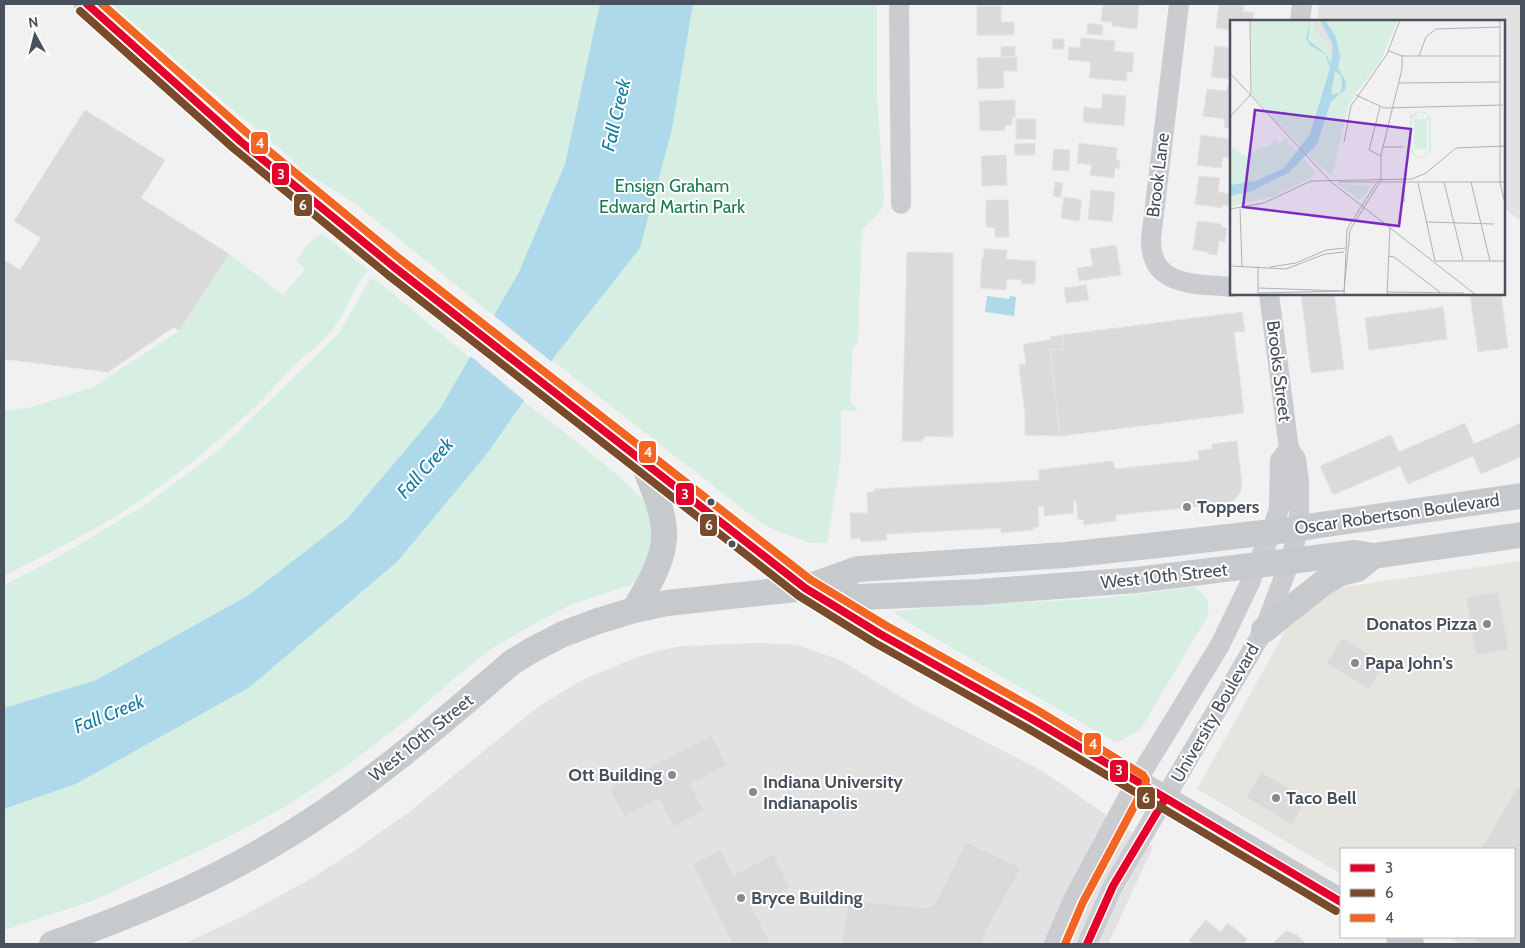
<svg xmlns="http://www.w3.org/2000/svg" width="1525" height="948" viewBox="0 0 1525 948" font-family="Cabin,sans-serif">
	<rect width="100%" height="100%" fill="#f1f1f1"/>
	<path fill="#e5e4df" d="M1521,561v383h-60l-12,-7h65v-88h-173v25l-144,-85 94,-168 46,-33z"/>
	<path fill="#e3e2e2" d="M1319,4h202v217l-17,-13v-187h-187z
		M760,643l37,2 43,15 76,46 128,66 109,75 -45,97h-924l59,-28 69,-38 36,-23 61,-43 130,-106 45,-27 53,-22 24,-7 23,-4z"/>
	<path fill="#d7efe2" d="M112,4h765v92l7,102 -3,12 -19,20 -4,112 -5,5 -3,53 8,11h-17v45l-14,87h-17l-33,-12 -17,-9 -16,-12 -192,-150 6,-9 -57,-47 -7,12 -138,-112 -53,-33 -18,-18 -59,-49z
		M322,233l46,37c-17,19 -22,46 -40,65 -10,11 -23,20 -34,30 -12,13 -24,27 -36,39 -40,38 -84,75 -131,105 -39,25 -82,46 -123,67v-165l28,-4 61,-20 86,-56 49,-78 55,42 22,-26 -8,-8 9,-15z
		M371,278l8,4 91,76 -30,51 -93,110 -98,76 -153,85 -92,28v-123l51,-26 87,-52 77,-57 120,-117z
		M523,401c22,17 119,88 125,107 7,22 0,45 -4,68l-14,9 -60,20 -43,23 -33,19 -36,28 -44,39 -66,51 -63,42 -59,31 -131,62 -91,30v-121l72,-25 174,-97 147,-125 89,-107z
		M1194,587c12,8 16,14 14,28l-67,114 -24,14 -196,-113 -28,-18 32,-4 179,-10z"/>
	<path fill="#aed9ea" d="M600,4h93l-21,125 -32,119 -82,104 -72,103 -89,107 -147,125 -174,97 -72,25v-101l92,-28 153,-85 98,-76 93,-110 79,-137 46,-108z
		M987,296l22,3 1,-3 6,1 -2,19 -29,-4z"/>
	<path fill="#f1f1f1" d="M492,314l61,49 -27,39 -57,-47z"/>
	<path fill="#dadadb" stroke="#e2e3e4" d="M1103,4h36l-2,25 -25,-3v-4l-11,-1z
		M1219,4h25l-1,7 11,2 -1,7 4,1h-26v9l-15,-2z
		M977,6h24v16h13v13h-37z
		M1088,23l15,2 -1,10 -15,-1z
		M1081,38l34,3 -1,10 20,2 -2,19h-5l-1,9 -37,-3 2,-16 -23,-2 1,-13 11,1z
		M1053,39h11v10h-12z
		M1015,46v10l-14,1v-10z
		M1215,46l16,2v31l-20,-2z
		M1017,57v14h-14l1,17 -26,1 -1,-31z
		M1227,87h4v41l-7,-1 1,-8 -22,-3 4,-27 19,2z
		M1103,94l23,2 -2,30 -41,-4 1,-15 17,2z
		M1015,100v17h-3v8h-7v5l-25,1 -1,-30z
		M85,110l80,50 -24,38 88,56 -50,77 -5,-4 -66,45 -104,-13v-99l16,10 21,-32 -27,-17z
		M1016,119h20v20h-20z
		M1201,135l30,4v19l-8,-1 -2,11 -24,-3z
		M1035,143v12h-20l-1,-11z
		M1079,143l38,5 -1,12h4l-1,9 -4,-1 -1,10 -24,-3 2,-10 -15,-2z
		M1054,149l16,1 -1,21 -17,-1z
		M1006,155l1,30 -25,1 -1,-30z
		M1199,176l21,2 -2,14 13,2v12l-9,-1v3l-27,-4z
		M1055,182l8,1 -2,14 -8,-1z
		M1091,190l24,2 -3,30 -24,-3z
		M1064,197l18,3 -3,21 -18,-3z
		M986,200h22l1,37h-14v-9l-9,-1z
		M1197,221l24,3v3l6,1 -2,14 -6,-1 -2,14 -9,-1 1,-2 -16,-2z
		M1116,245l5,30 -42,6 -2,-13 16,-2 -3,-17z
		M984,249l23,1 -1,9 30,2 -1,23h-14l1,-4 -15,-1 -1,11 -26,-2 2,-30h2z
		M907,252l46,1v184l-28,-1 -3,5h-20z
		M1086,285l3,15 -23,3 -2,-15z
		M1301,294h36h-3l10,75 -33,4z
		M1470,294h31l7,54 -30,4z
		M1443,307l4,32 -78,11 -4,-32z
		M1242,312l3,19 -11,1 10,81 -184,23 -10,-86 14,-1 -2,-14z
		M1062,335l2,14 -14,1 10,86 -35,-1v-22l-6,-48 7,-1 -3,-20 27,-4v-3z
		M1465,423l9,21 47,-21v34l-40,17 -8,-18 -65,28 -8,-18 -67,29 -13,-29 71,-31 8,17z
		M1237,441l5,44 -2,8 -7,8 -13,3 -104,11v6l-32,4 -1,-6 -5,1 -2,-19h-3l1,12 -30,3v-10l-6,1 1,20h-6v3l-32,3v-5l-115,6 1,6 -26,2 -1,-4 -9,1 -1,-26h18l-1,-21h7v-3l165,-9v-10l74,-9 2,8 84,-9 -1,-9 14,-2v-5z
		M1498,592l11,58 -33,5 -10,-57z
		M1342,638l43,26 -16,25 -43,-26z
		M712,735l15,30 -37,19 14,27 -31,16 -14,-28 -35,18 -15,-29z
		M1261,772l46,27 -15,26 -46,-28z
		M1521,788v156h-41l-11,-7h45v-88h-33l35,-60z
		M966,842l55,26 -33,60 -6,16h-140l6,-44 78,8 9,-5z
		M721,850l12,25 41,-21 16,34 -38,19 19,37h-38l-40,-80z
		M1206,920l14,12 8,-9 19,16 -4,5h-49l-5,-4z
		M1286,931l11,4 9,9h-34z"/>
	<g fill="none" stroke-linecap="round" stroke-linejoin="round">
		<path stroke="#cbcccf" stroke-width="20" d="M899,4l2,200
			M1179,4l-28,235c-1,49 45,44 80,48
			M1300,21l2,-17
			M1054,944l20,-46 62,-116 84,-137 30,-62 7,-18 15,-33 7,-24 1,-48 9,-11
			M1087,944l26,-58 151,-256 26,-69 9,-34v-46l-3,-22 -7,-10 -20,-155"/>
		<path stroke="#c7cacd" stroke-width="26" d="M87,4l153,137 154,126 411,321 75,46 152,85 133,80 176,103
			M818,590l42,7 119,-5 157,-12 219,-27 18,3 148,-21
			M634,610c39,-65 38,-78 9,-147
			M1264,630l59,-47 15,-9 19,-5 15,-12
			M1399,937l12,7
			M52,944c75,-27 149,-57 218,-98 88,-51 165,-117 241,-183l21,-13 31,-16 35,-13 36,-11 33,-7 138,-15 53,-19 207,-14 84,-9 123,-14 249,-36"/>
		<defs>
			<path id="bus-1" d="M87,4l153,137 154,126 411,321 75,46 152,85 309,183
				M1087,944l26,-58 52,-87"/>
			<path id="bus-2" d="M80,11l153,137 155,127 411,321 76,47 152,85 309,183"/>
			<path id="bus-3" d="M102,4l145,129 153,126 411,321 74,45 152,85 106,65 3,5 -1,6 -62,116 -18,42"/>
		</defs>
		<use href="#bus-1" stroke="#fff" stroke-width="11"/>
		<use href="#bus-2" stroke="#fff" stroke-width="11"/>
		<use href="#bus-3" stroke="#fff" stroke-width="11"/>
		<use href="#bus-1" stroke="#e4002b" stroke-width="8"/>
		<use href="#bus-2" stroke="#7a4b2a" stroke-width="8"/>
		<use href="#bus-3" stroke="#f26522" stroke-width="8"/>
	</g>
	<g fill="#49525c" stroke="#fff" stroke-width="2">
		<circle cx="711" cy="502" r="4.5"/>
		<circle cx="732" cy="544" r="4.5"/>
	</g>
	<g fill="#848a90" stroke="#fff" stroke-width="2">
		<circle cx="1187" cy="507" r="5"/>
		<circle cx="1487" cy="624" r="5"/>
		<circle cx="1355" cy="663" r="5"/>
		<circle cx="672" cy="775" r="5"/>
		<circle cx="753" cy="792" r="5"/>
		<circle cx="1276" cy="798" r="5"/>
		<circle cx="741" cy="898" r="5"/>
	</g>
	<g text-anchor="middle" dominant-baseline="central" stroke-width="4" stroke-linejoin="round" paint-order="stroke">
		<g font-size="18" fill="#49525c" stroke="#fff">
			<text transform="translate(1158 175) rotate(-83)">Brook Lane</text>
			<text transform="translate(1279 371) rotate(83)">Brooks Street</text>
			<text transform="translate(1397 514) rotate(-8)">Oscar Robertson Boulevard</text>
			<text transform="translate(1164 576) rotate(-6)">West 10th Street</text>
			<text transform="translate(1215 713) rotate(-60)">University Boulevard</text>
			<text transform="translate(421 738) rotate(-39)">West 10th Street</text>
		</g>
		<g font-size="18" fill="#1d7a52" stroke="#fff">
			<text x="672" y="186">Ensign Graham<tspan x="672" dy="21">Edward Martin Park</tspan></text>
		</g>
		<g font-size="18" font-weight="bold" fill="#49525c" stroke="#fff" text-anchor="start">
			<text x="1197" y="507">Toppers</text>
			<text x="1477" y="624" text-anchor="end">Donatos Pizza</text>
			<text x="1365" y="663">Papa John's</text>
			<text x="662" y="775" text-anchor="end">Ott Building</text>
			<text x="763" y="782">Indiana University<tspan x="763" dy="21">Indianapolis</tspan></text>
			<text x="1286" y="798">Taco Bell</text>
			<text x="751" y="898">Bryce Building</text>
		</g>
		<g font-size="19" font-style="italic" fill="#157ba3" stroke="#fff">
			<text transform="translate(616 115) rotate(-77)">Fall Creek</text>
			<text transform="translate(425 468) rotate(-48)">Fall Creek</text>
			<text transform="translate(109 714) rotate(-22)">Fall Creek</text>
		</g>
	</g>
	<g transform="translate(1230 20)">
		<rect width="275" height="275" fill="#f1f1f1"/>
		<path d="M21,0h147l-18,42 -23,29 -9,16 -16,69 -25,-22 -55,-58zM187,91l9,1 5,7v31l-9,9 -8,-3 -4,-6v-38l2,3zM189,92l7,2 3,7v29l-7,7 -7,-2 -3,-7v-28zM184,99h13v30h-13zM55,118l4,4 -2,3 3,-1 8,9 -14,15 -28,13 -26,4 2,-38 14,10 3,-5 20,-6 6,-7 5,5zM73,138l11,12 -1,7 -39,19 -44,11v-11zM108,164l31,1 2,2 -11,13z" fill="#d7efe2" fill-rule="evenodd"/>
		<path d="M82,0h8l13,25v15l-4,-15 -15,-16z" fill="#e4e2de"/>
		<path d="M80,0l-2,20 18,14 5,10 2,-19 -13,-25h5l11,17 4,20 -2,11 8,14 -1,8 -14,11 -14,43 -29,29 -36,18 -22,5v-11l26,-4 28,-13 26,-34 20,-66 -5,-14 -14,-8 -5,-7zM105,51l6,5 1,10 -2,7 -9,2z" fill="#aed9ea" fill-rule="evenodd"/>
		<path fill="none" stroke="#aeb1b5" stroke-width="1" d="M270,0v163l5,20M159,31l13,5h98M189,36l7,-19 10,-8 64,-2M0,53l100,108 146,114M169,63l101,-1M126,75l28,13 119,-3M150,87l-11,43 12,6M0,97l21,-23 -1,-74M114,122l7,-36 36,-52 13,-34M153,127h20M108,162h167M214,162l19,78M241,162l19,79M188,163l17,78h70M174,164v18M0,189l34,-6 47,-22 101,-2 14,-6 30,-25 49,-2M10,189l2,57M197,202l67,2M158,236l6,1 47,36M0,246l56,3 39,-15 19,-2M28,246v27l86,-2M40,247l26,-4 30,-13 20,-2M29,268l85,3M114,271l6,-61 31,-50v-25l21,-86v-13M157,272l77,1M114,275l3,-66 30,-47M157,275l3,-68"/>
		<path fill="#7b2cbf" fill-opacity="0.15" stroke="#7b2cbf" stroke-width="2.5" d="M25,90l156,19 -12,97 -156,-19z"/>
		<rect width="275" height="275" fill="none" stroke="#49525c" stroke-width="2.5"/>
	</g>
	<g stroke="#fff" stroke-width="2">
		<rect x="250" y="131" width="19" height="24" rx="5" fill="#f26522"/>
		<rect x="271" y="162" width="19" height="24" rx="5" fill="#e4002b"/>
		<rect x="293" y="193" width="20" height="24" rx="5" fill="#7a4b2a"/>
		<rect x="638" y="440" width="19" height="24" rx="5" fill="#f26522"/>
		<rect x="675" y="482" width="20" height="24" rx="5" fill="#e4002b"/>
		<rect x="699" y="513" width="19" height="24" rx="5" fill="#7a4b2a"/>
		<rect x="1083" y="732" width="19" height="24" rx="5" fill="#f26522"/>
		<rect x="1109" y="759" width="20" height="24" rx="5" fill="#e4002b"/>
		<rect x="1136" y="786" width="20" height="24" rx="5" fill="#7a4b2a"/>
	</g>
	<g font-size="14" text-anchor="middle" font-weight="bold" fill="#fff">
		<text x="260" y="148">4</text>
		<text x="281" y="179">3</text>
		<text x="303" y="210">6</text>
		<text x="648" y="457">4</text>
		<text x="685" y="499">3</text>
		<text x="709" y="530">6</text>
		<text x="1093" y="749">4</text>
		<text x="1119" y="775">3</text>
		<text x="1146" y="803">6</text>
	</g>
	<rect width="1525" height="948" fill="none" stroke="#49525c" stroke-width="10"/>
	<rect x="1340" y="848" width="175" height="90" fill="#ffffff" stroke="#b6babe"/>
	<rect x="1350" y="864" width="25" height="8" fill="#e4002b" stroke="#b6babe"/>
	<text x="1385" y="873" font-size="15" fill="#49525c">3</text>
	<rect x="1350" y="889" width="25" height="8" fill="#7a4b2a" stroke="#b6babe"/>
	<text x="1385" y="898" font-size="15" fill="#49525c">6</text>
	<rect x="1350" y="914" width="25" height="8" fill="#f26522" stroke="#b6babe"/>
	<text x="1385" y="923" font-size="15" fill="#49525c">4</text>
	<g transform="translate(35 35) rotate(353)" stroke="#ffffff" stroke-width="4" paint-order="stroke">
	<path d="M0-4L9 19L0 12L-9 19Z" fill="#49525c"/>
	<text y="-8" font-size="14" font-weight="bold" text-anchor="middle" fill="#49525c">N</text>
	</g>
</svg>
